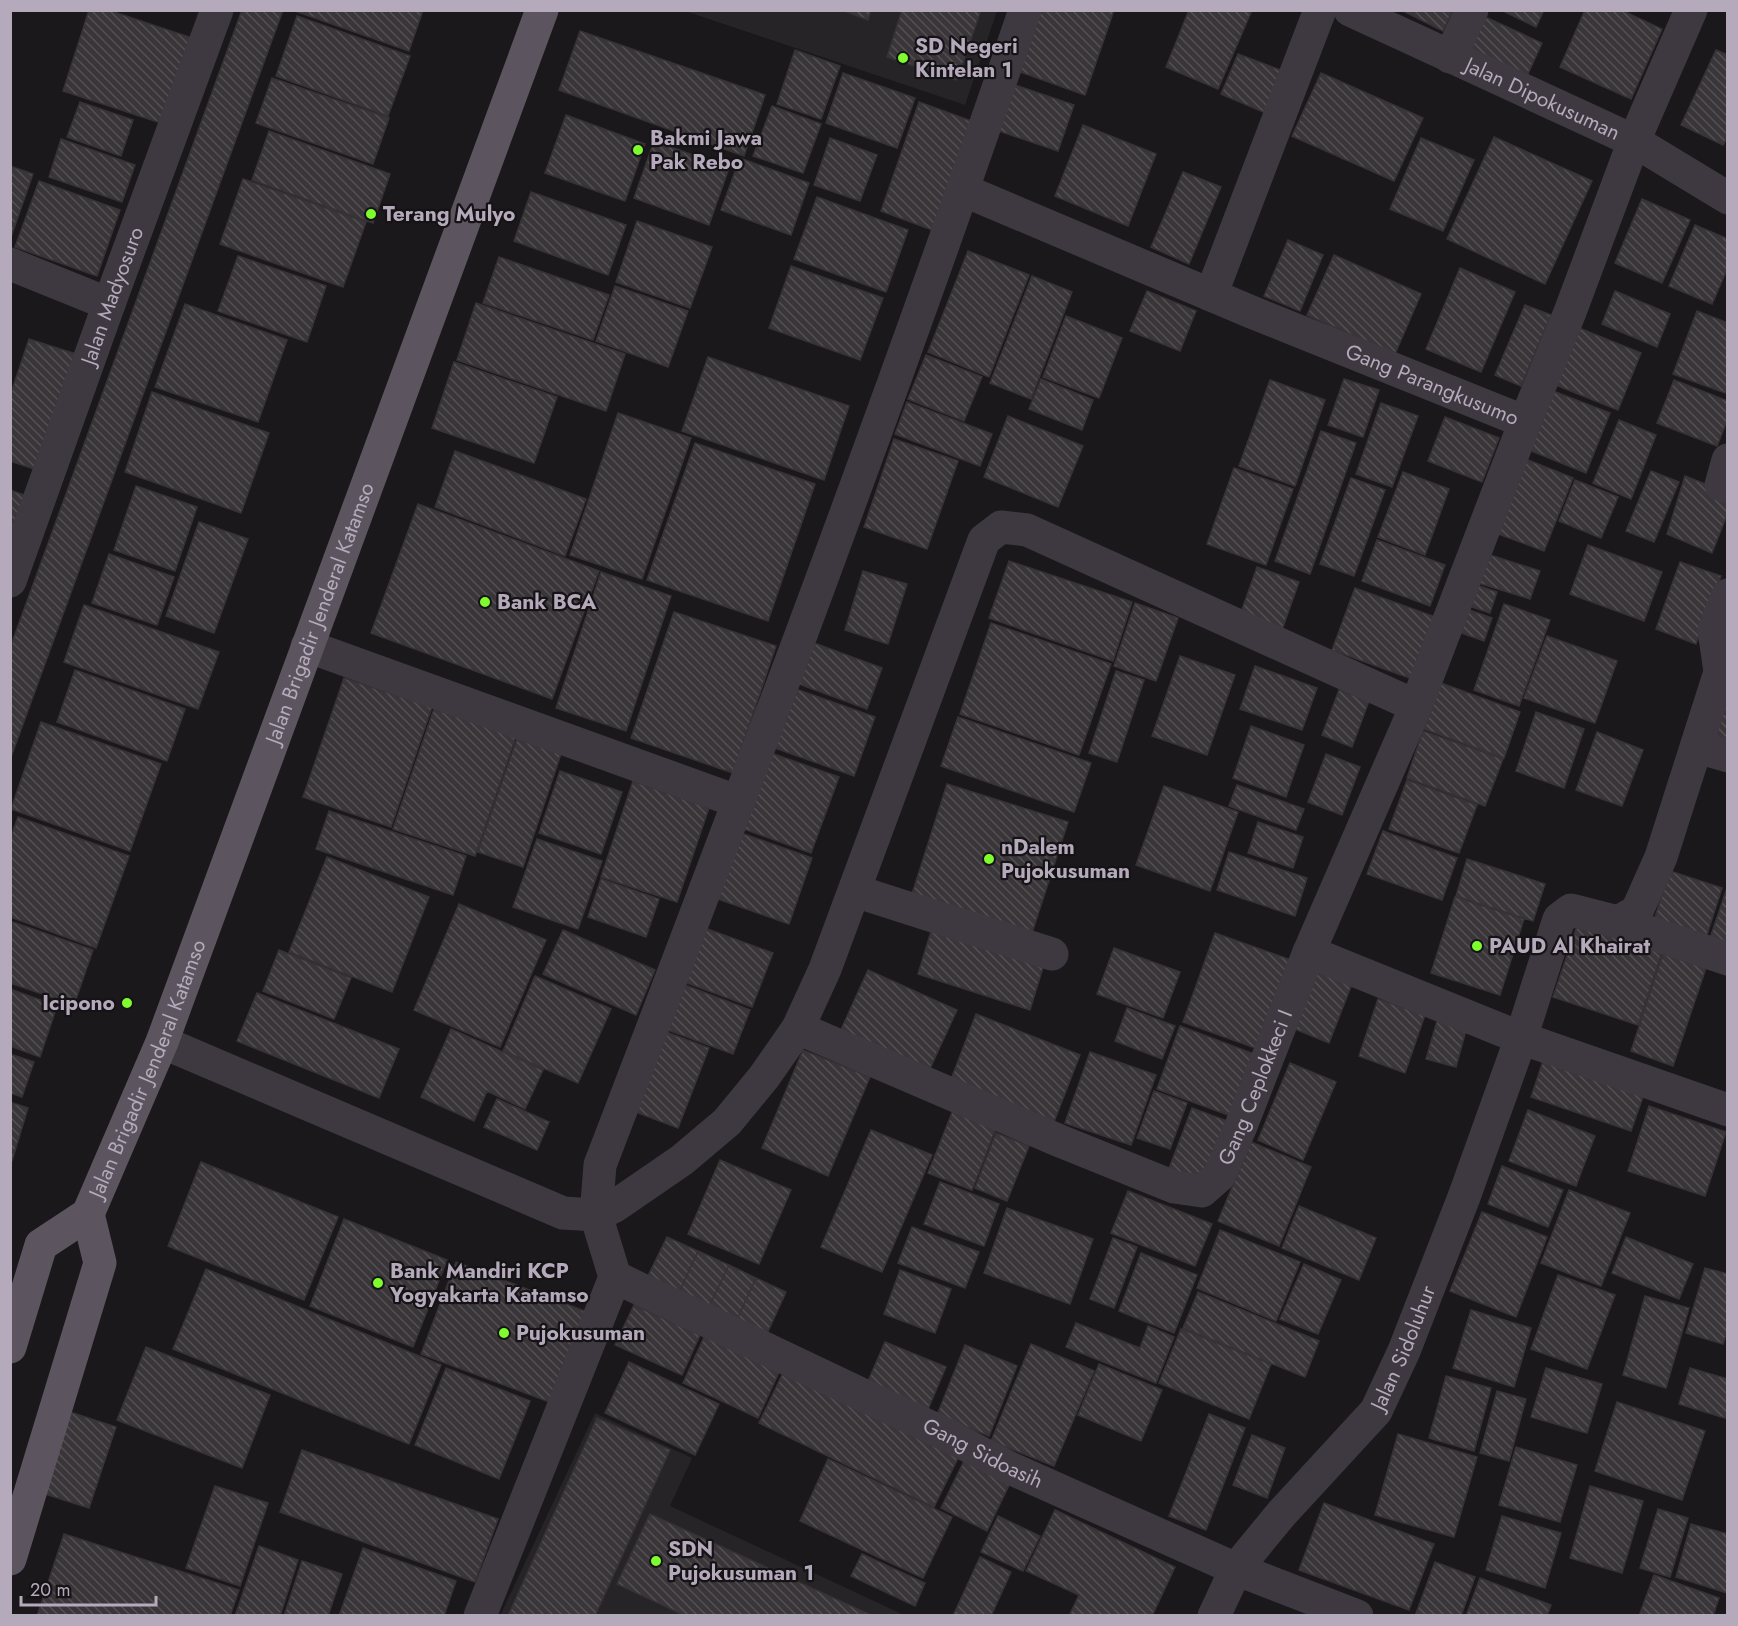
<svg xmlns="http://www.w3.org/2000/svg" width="1738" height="1626" viewBox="0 0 1738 1626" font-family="Jost,sans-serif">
	<defs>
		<pattern id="building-back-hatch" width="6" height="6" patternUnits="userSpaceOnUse" patternTransform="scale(1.5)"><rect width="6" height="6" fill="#393539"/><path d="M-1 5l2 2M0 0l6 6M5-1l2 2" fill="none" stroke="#535054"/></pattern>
	</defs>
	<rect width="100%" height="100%" fill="#1a181a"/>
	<path fill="#272427" d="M685,11h312l-32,94z
		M595,1413l97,45 -22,48 234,109 -404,1z"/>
	<path fill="url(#building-back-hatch)" stroke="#363236" stroke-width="1.5" d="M89,10h19l87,29 -28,86 -104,-34z
		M242,10h41l-273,750v-112z
		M292,10h131l-14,41z
		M842,10h29l-3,10z
		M902,10h79l-24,70 -70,-23z
		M1035,10h79l-29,85 -70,-25z
		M1189,10h63l-34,79 -52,-22z
		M1401,10h52l-10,21z
		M1501,10h43l-8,17z
		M1585,10h36l41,19 -31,70 -71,-32z
		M297,16l113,40 -22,60 -112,-40z
		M1483,16l59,27 -16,35 -59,-27z
		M580,31l185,64 -21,61 -185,-66z
		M795,50l45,16 -19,53 -44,-15z
		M1716,50l12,5v81l-5,9 -42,-20z
		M1238,54l45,17 -15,43 -47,-20z
		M843,73l72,25 -18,50 -71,-25z
		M1321,73l102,45 -29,63 -102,-45z
		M272,78l117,40 -16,46 -117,-41z
		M1012,84l62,21 -16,46 -62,-21z
		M80,102l53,18 -12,36 -54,-19z
		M919,102l55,20 -39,109 -54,-20z
		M772,106l49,18 -18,49 -50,-17z
		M566,115l79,29 -20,57 -80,-28z
		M1083,125l73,29 -28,72 -73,-30z
		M269,131l121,43 -17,49 -121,-43z
		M1494,137l98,44 -47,103 -98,-45z
		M830,138l47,17 -17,46 -46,-16z
		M1421,138l53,22 -31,71 -53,-22z
		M61,139l74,26 -13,37 -73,-25z
		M654,141l75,27 -20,57 -75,-27z
		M740,158l69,25 -18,52 -70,-25z
		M10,166l23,8 -22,63h-1z
		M1183,172l38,15 -32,77 -38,-17z
		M243,179l123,43 -23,65 -123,-43z
		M39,181l81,29 -23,66 -82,-29z
		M531,192l95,33 -18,50 -94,-34z
		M817,197l91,33 -22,62 -92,-33z
		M1642,199l48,21 -28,63 -47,-20z
		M637,221l75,26 -22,61 -74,-26z
		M1695,225l33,14v28l-16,37 -43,-18z
		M1288,240l35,15 -23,56 -36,-15z
		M968,251l61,24 -40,102 -61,-25z
		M1334,255l87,39 -26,60 -88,-39z
		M238,256l88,30 -19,56 -89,-31z
		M499,257l110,38 -16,45 -110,-37z
		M791,266l92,32 -23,62 -91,-32z
		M1460,268l55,24 -34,80 -55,-23z
		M1032,276l40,16 -41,107 -41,-16z
		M615,286l73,25 -20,56 -72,-26z
		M1147,291l49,20 -16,40 -50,-20z
		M1615,291l55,23 -13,33 -55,-23z
		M476,303l149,51 -19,57 -149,-51z
		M185,304l102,36 -29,82 -103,-35z
		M1525,305l26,10 -30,71 -26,-11z
		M1697,311l31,12v71l-55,-20z
		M1066,316l56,22 -23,60 -56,-21z
		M1574,326l67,27 -23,57 -67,-27z
		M29,339l47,15 -39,116 -27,-9v-65z
		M926,355l56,22 -18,44 -56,-22z
		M708,357l141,49 -25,74 -142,-49z
		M454,362l103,35 -23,66 -102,-35z
		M1041,379l52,21 -11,30 -53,-21z
		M1344,379l35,11 -16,47 -35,-12z
		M1270,380l55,20 -30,86 -56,-20z
		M1674,380l54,21v17l-11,28 -60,-23z
		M1553,391l57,22 -24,60 -57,-23z
		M152,392l117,41 -28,80 -116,-41z
		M907,402l85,32 -12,32 -85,-32z
		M1381,403l37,13 -26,71 -36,-13z
		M618,413l73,25 -49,141 -72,-24z
		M1008,416l75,30 -25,61 -74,-30z
		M1445,417l54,21 -17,44 -54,-21z
		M1619,420l37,15 -25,64 -38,-16z
		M1321,431l35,12 -46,131 -35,-13z
		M894,439l64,22 -31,88 -63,-22z
		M695,443l120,41 -47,137 -121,-41z
		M455,451l131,48 -21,57 -130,-49z
		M1523,458l50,20 -29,73 -51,-19z
		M1234,468l59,21 -27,76 -59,-21z
		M1651,471l28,11 -25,60 -28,-11z
		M1403,472l46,17 -24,66 -47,-18z
		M1685,476l43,17v19l-16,41 -45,-19z
		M1351,478l34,12 -31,86 -34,-12z
		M1575,480l43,17 -17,41 -42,-17z
		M136,486l61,21 -22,64 -61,-21z
		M10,490l17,6 -17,41z
		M418,504l181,67 -47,128 -181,-66z
		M199,522l49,17 -34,94 -48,-17z
		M1377,540l68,25 -15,41 -68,-25z
		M1588,545l74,27 -18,49 -74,-27z
		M1484,553l56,18 -10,28 -55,-17z
		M109,554l65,23 -17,48 -65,-22z
		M1009,561l123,41 -19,59 -124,-43z
		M1680,562l41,14 -25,68 -40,-15z
		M1257,567l42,15 -17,48 -42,-15z
		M863,571l44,13 -19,60 -43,-14z
		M601,572l70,24 -45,135 -70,-23z
		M1470,583l27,9 -7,21 -27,-9z
		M1355,588l83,30 -23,62 -83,-30z
		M1135,603l43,15 -22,63 -42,-15z
		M1504,604l46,16 -31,86 -45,-16z
		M84,605l135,47 -21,57 -134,-47z
		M1461,607l31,11 -8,23 -31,-11z
		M674,612l102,34 -43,127 -102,-35z
		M991,623l120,41 -32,91 -119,-41z
		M1547,636l70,25 -22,62 -71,-25z
		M814,643l68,25 -15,41 -68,-25z
		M1180,656l55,19 -28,80 -55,-19z
		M1255,666l62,22 -15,42 -62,-21z
		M75,670l110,39 -18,52 -110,-39z
		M1116,671l28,9 -27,82 -28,-9z
		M344,678l88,29 -41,120 -88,-30z
		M1441,683l79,29 -16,46 -80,-29z
		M793,688l82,29 -21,59 -82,-29z
		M1339,690l30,11 -17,46 -30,-12z
		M1728,694v47l-21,-7z
		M434,709l82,27 -41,120 -82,-27z
		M1536,712l48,17 -20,59 -48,-17z
		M958,717l133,46 -17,49 -133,-46z
		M41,722l120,42 -31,87 -119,-42z
		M1251,726l53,19 -18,52 -53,-19z
		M1423,731l80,28 -18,47 -78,-28z
		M1597,732l46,18 -21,56 -46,-16z
		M517,739l44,15 -38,113 -45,-15z
		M771,753l68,24 -28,76 -67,-24z
		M1326,754l34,13 -18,48 -34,-13z
		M560,771l62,21 -21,62 -62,-21z
		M1407,780l70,25 -18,48 -70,-24z
		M633,781l76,27 -32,94 -76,-25z
		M947,784l121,38 -37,114 -120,-39z
		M1237,785l67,24 -8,21 -67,-24z
		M1164,786l74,26 -28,79 -74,-26z
		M329,811l137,45 -13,39 -137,-46z
		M18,817l111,39 -33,92 -86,-31v-78z
		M1258,822l45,15 -10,31 -45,-15z
		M1383,831l74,27 -15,42 -75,-26z
		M741,833l71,25 -23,66 -71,-25z
		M537,839l65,22 -24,68 -65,-22z
		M1229,852l78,26 -12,38 -78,-26z
		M327,857l102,40 -37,95 -103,-40z
		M1467,859l78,25 -12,37 -77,-25z
		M1670,871l52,17 -19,59 -52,-18z
		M601,879l58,20 -13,38 -58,-20z
		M1728,885v62l-19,-6z
		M1455,897l69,22 -24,76 -69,-22z
		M459,904l87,36 -46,107 -86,-37z
		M10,921l83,29 -19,55 -64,-22z
		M1578,923l84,29 -24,73 -85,-28z
		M933,925l112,36 -15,49 -112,-36z
		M702,927l71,26 -21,54 -70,-26z
		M563,930l92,40 -19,45 -93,-41z
		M1215,933l76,27 -33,89 -75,-27z
		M1114,948l66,24 -17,46 -66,-24z
		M279,950l72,28 -17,41 -71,-28z
		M1663,954l43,14 -33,98 -42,-15z
		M1314,964l40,15 -25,64 -39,-16z
		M868,970l89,40 -29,63 -89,-39z
		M535,976l76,33 -33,74 -75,-32z
		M677,982l73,28 -17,44 -73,-27z
		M10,989l47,17 -17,51 -30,-11z
		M257,993l142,56 -20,49 -142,-57z
		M1378,999l47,16 -20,58 -46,-17z
		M1127,1008l48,18 -13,33 -47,-18z
		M976,1014l104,41 -28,72 -104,-40z
		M1439,1014l29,9 -12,44 -30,-8z
		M1180,1026l74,28 -23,62 -74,-27z
		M451,1029l92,41 -18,39 -38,-18 -13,30 -53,-24z
		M658,1029l51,19 -31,80 -50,-19z
		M803,1050l67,27 -42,99 -66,-28z
		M1090,1052l66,23 -25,70 -66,-22z
		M10,1054l24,8 -12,35 -12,-4z
		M1544,1058l101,33 -14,40 -100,-34z
		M1290,1063l46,19 -33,78 -45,-20z
		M1154,1091l33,12 -17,46 -33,-11z
		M497,1099l52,23 -12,28 -53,-23z
		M10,1102l18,6 -16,53 -2,-1z
		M1649,1106l77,26 -21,64 -77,-25z
		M1192,1108l35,13 -23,64 -36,-14z
		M953,1110l43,18 -24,62 -44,-17z
		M1528,1110l67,26 -19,50 -67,-25z
		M871,1130l61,25 -50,117 -61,-25z
		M996,1133l33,13 -22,55 -32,-13z
		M1251,1142l60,25 -32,79 -61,-25z
		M720,1160l71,30 -32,74 -71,-30z
		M201,1162l137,55 -34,83 -136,-54z
		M1502,1166l61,24 -15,37 -60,-23z
		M940,1182l59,22 -15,42 -60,-22z
		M1569,1190l61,23 -29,73 -60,-23z
		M1128,1191l84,33 -17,42 -84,-33z
		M1299,1206l77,32 -17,42 -77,-32z
		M1007,1208l86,31 -23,65 -86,-31z
		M1482,1212l65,25 -31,80 -66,-26z
		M344,1219l103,41 -34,87 -103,-41z
		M912,1227l67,25 -14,36 -67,-25z
		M1220,1230l80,32 -24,59 -79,-33z
		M667,1237l31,14 -21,46 -32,-15z
		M1626,1237l67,27 -14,35 -67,-26z
		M1113,1238l24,9 -23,61 -24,-9z
		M698,1251l31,14 -22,46 -30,-14z
		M1141,1253l56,22 -23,58 -55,-22z
		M456,1262l131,50 -35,91 -131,-49z
		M1304,1264l37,16 -23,54 -38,-15z
		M729,1265l27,13 -21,46 -28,-13z
		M1705,1268l23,6v55l-5,15 -37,-11z
		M206,1269l235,96 -32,79 -236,-95z
		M900,1270l51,19 -16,44 -51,-19z
		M1558,1275l57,20 -28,74 -56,-20z
		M756,1278l30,14 -21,46 -30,-14z
		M1198,1292l121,49 -14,36 -122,-49z
		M1645,1296l44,12 -23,80 -43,-13z
		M634,1305l66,30 -18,40 -67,-30z
		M1471,1310l60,18 -17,59 -61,-19z
		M1076,1323l64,25 8,-22 26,11 -18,46 -90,-36z
		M1181,1329l90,35 -22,55 -90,-36z
		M705,1335l75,35 -22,48 -75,-35z
		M885,1342l61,25 -20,47 -61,-26z
		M1031,1344l63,27 -40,95 -63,-25z
		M965,1345l52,21 -28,70 -52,-21z
		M146,1347l124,48 -28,73 -125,-48z
		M629,1362l90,42 -24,51 -90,-42z
		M1099,1364l63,26 -21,51 -63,-26z
		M446,1368l84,33 -31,78 -84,-34z
		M1546,1368l56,16 -15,49 -56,-16z
		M1690,1368l38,11v40l-49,-15z
		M783,1373l176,83 -25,51 -175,-84z
		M1446,1376l45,12 -17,63 -45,-13z
		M1497,1391l29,8 -17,62 -29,-8z
		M1617,1402l88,29 -23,69 -87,-29z
		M70,1412l46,15 -27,81 -47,-15z
		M1209,1414l36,14 -39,102 -37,-14z
		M597,1418l73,32 -75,166h-87z
		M1398,1434l79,23 -23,80 -79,-22z
		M1252,1435l33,13 -18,50 -34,-13z
		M1516,1447l61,18 -17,57 -61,-17z
		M302,1450l196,69 -23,63 -195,-70z
		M828,1459l124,58 -29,61 -123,-57z
		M964,1461l46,22 -23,48 -46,-23z
		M215,1486l53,17 -28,83 -54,-18z
		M1590,1486l53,15 -21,72 -52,-15z
		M1324,1503l110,41 -25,66 -110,-40z
		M1658,1509l30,9 -18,59 -30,-9z
		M1055,1510l120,57 -23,49h-83l10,-21 -53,-24z
		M650,1514l223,102h-187l-69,-32z
		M998,1516l42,20 -17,35 -42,-19z
		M1502,1516l59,17 -16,55 -59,-18z
		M1691,1524l37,10 -1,59 -51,-16z
		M64,1534l175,56 -9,26h-193z
		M259,1546l39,14 -18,56h-45z
		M363,1548l93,33 -12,35h-105z
		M862,1554l63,29 -10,23 -64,-30z
		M980,1557l31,15 -20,44h-38z
		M302,1561l40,13 -14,42h-44z
		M1435,1562l40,15 -14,39h-46z
		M1654,1575l65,23 -6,18h-74z
		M1480,1578l71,27 -4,11h-81z"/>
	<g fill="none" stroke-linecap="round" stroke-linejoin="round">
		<g stroke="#3e3940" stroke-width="33">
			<path id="s1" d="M1350,10l284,131 94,57"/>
			<path d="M1450,57l22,-47"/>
			<path id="s2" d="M963,190l286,121 276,111 45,-110 64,-171 57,-131"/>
			<path d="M10,264l99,40"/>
			<path d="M1211,295l109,-285"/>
			<path d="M1728,460l-7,25 7,2"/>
			<path id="s3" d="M10,581l99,-277 108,-294"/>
			<path d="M307,646l432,156"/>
			<path d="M1697,747l31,9"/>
			<path d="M855,891l197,63"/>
			<path d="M1618,922l19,-11 24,-54 59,-185 -6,-42 14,-35"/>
			<path d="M1309,952l107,-246"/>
			<path id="s4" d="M798,1028l262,113 114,46 28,4 17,-15 22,-50 68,-174 212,86 207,72"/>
			<path d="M162,1042l401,171 33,2 19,-9 67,-46 45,-38 37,-45 34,-49 27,-59 159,-429 17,-13 26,3 389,176 109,-284"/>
			<path id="s5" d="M615,1277l334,159 61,32 226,101 121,47"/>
			<path d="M480,1616l135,-339 -19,-62 4,-50c147,-383 292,-766 425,-1155"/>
			<path id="s6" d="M1214,1616l22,-47 46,-56 94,-102 28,-60 60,-154 57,-159 38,-119 12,-9 47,12 110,37"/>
		</g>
		<g stroke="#5c555f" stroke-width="33">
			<path id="s7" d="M10,1347l31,-102 47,-31 74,-172 380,-1032"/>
			<path d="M10,1559l90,-296 -12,-49"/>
		</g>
	</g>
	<g fill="#7efc2f" stroke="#151315" stroke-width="2">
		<circle cx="903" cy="58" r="6"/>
		<circle cx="638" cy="150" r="6"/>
		<circle cx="371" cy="214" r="6"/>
		<circle cx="485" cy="602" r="6"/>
		<circle cx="989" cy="859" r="6"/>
		<circle cx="1477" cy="946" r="6"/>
		<circle cx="127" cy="1003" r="6"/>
		<circle cx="378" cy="1283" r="6"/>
		<circle cx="504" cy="1333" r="6"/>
		<circle cx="656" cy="1561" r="6"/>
	</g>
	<g text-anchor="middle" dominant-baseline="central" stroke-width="4.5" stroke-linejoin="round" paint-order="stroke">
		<g font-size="21" font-weight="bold" fill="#b5aabb" stroke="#151315" text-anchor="start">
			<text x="915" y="46">SD Negeri<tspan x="915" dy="24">Kintelan 1</tspan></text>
			<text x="650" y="138">Bakmi Jawa<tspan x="650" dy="24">Pak Rebo</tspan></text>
			<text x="383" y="214">Terang Mulyo</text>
			<text x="497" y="602">Bank BCA</text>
			<text x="1001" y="847">nDalem<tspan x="1001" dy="24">Pujokusuman</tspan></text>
			<text x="1489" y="946">PAUD Al Khairat</text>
			<text x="115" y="1003" text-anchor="end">Icipono</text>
			<text x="390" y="1271">Bank Mandiri KCP<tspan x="390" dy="24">Yogyakarta Katamso</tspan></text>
			<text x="516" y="1333">Pujokusuman</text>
			<text x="668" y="1549">SDN<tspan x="668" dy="24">Pujokusuman 1</tspan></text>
		</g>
		<g font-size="21" fill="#b5aabb" stroke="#151315">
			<text stroke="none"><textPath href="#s1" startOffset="212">Jalan Dipokusuman</textPath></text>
			<text stroke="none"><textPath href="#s3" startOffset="303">Jalan Madyosuro</textPath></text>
			<text stroke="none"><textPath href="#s2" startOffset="508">Gang Parangkusumo</textPath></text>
			<text stroke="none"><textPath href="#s7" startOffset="807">Jalan Brigadir Jenderal Katamso</textPath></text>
			<text stroke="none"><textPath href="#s7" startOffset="320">Jalan Brigadir Jenderal Katamso</textPath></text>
			<text stroke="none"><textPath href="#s4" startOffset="555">Gang Ceplokkeci I</textPath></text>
			<text stroke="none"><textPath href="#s6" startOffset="332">Jalan Sidoluhur</textPath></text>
			<text stroke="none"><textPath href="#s5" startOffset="408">Gang Sidoasih</textPath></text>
		</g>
	</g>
	<rect width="1738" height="1626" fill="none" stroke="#b5aabb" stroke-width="24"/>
	<path d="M21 1596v9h135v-9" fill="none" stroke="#b5aabb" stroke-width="3"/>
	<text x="30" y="1596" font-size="18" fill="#b5aabb" stroke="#151315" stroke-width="4.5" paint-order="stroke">20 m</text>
</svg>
